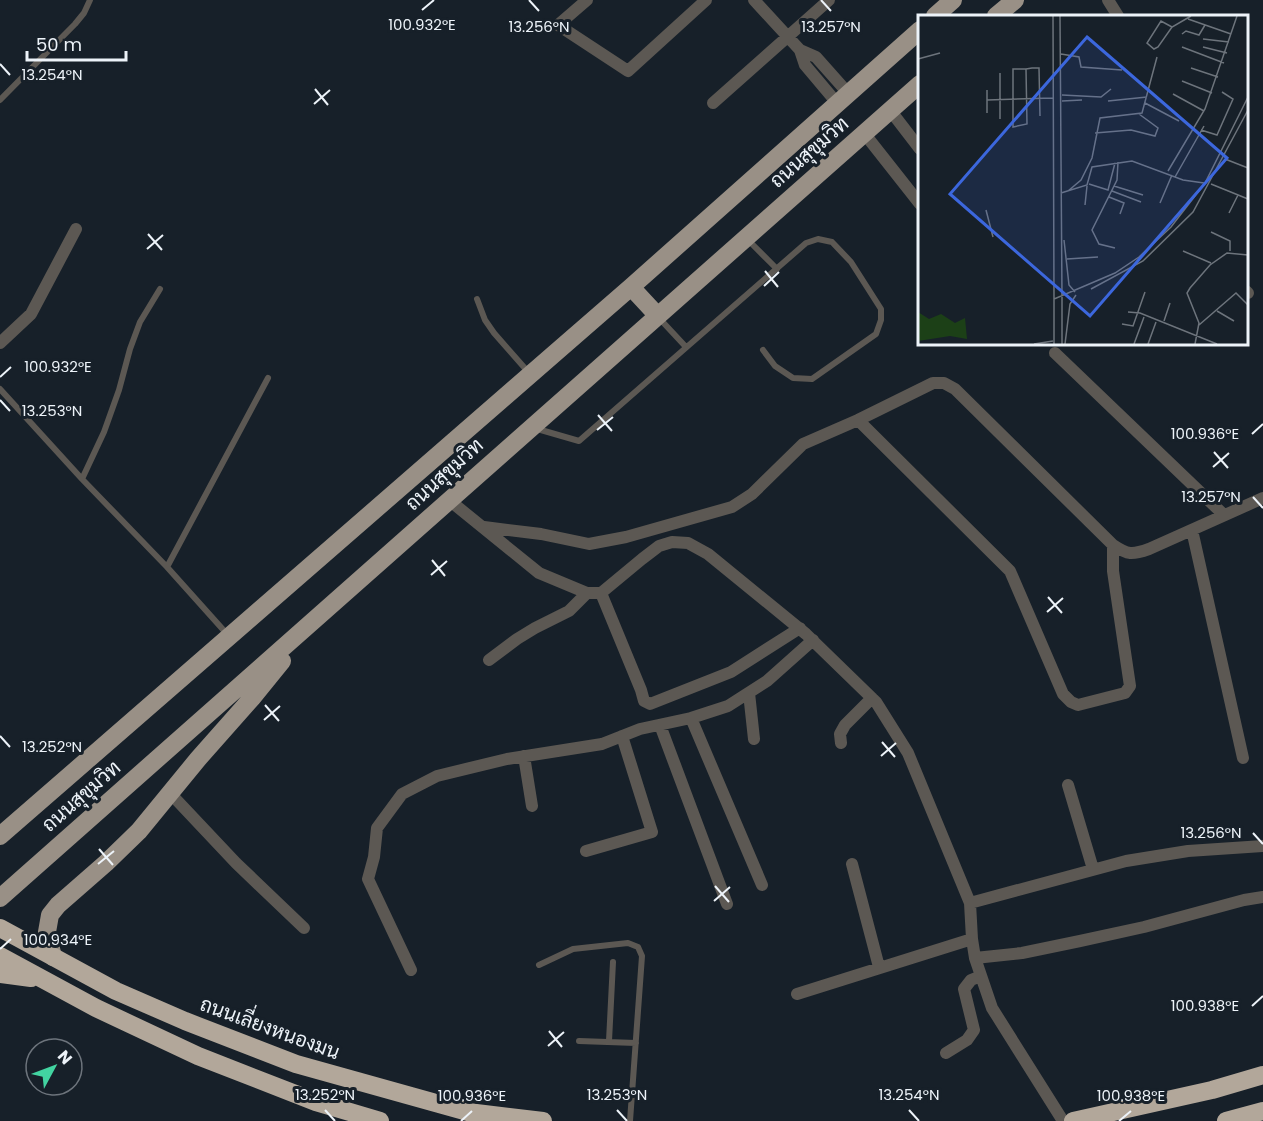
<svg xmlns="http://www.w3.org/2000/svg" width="1263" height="1121" viewBox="0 0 1263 1121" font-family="Poppins,Sarabun,sans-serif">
	<rect width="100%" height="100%" fill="#172029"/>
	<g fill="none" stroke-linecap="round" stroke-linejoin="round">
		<path stroke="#5c5853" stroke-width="6" d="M0,100l75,-76 9,-11 6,-13
			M748,240l29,29
			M477,299l8,21 9,13 36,41
			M659,318l27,29
			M0,389l82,90 85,88 60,67
			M534,428l45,13 227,-198 12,-4 14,3 19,20 30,47v11l-5,14 -64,45 -19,-1 -18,-12 -12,-16
			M82,479l22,-47 15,-42 11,-41 10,-27 20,-33
			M167,567l101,-189
			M539,965l34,-16 55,-6 10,4 4,9 -12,165
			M579,1041l57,2
			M609,1041l4,-79"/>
		<path stroke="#5c5853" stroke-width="12" d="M587,0l-29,25 70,46 78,-71
			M754,0l46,50 5,15 32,38
			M1108,0l10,16
			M800,50l16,7 32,36
			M713,103l116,-103
			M890,110l30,39
			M864,133l56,71
			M1246,291l2,2
			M0,343l31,-29 45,-85
			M1055,353l169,162
			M858,420l152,151 53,123 8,8 7,3 47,-12 5,-7 -17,-115v-26
			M449,500l90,73 48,20h14l41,-34 17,-13 13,-4 16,1 20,11 98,80 70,68 32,51 62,150 2,36 3,19 17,50 71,113
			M484,527l57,7 48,10 37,-7 106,-30 20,-13 51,-50 55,-24 75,-37h11l11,6 158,156c15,10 19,10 36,4l114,-51
			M1192,530l51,228
			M601,593l40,97 3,11 6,3 81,-32 69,-44
			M489,660l28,-21 18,-11 34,-17 18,-18
			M749,693l5,46
			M691,718l71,167
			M660,725l67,179
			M841,743l-1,-9 5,-9 27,-27
			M524,756l8,50
			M1068,785l25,84
			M170,793l66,70 68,65
			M586,851l66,-19 -30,-96
			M852,864l27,103
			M970,903l156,-42 62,-10 75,-5
			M975,958l47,-5 58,-12 64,-14 100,-27 19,-3
			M411,970l-43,-91 6,-22 3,-29 25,-34 35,-18 70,-17 95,-15 38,-15 51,-11 37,-12 39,-25 46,-41
			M797,994l175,-55
			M946,1053l21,-13 7,-10 -10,-41 7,-9 10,-4"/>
		<path stroke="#999086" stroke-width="18" d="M935,16l18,-16
			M996,16l19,-16
			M631,287l26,28
			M0,836l631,-549 289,-257
			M0,898c307,-271 612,-543 920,-814
			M53,957l-6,-25 3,-17 8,-10 48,-42 33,-32 59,-72 54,-61 30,-37"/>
		<path stroke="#b2a79a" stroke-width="18" d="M0,928l116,63 69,30 111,43 172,48 75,9
			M0,956l96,52 102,48 118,46 64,19
			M0,974l31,4
			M1073,1121l139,-31 51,-15
			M1226,1121l37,-10"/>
	</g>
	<path fill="none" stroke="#edf3f9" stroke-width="2" d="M529,0l10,11M821,0l10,11M422,10l12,-10M0,64l10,11M315,89l13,16M314,104l16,-14M148,234l14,16M147,249l16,-14M765,271l13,16M764,286l15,-14M0,377l11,-10M0,400l10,11M598,415l14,16M597,430l16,-13M1252,434l11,-10M1214,452l14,16M1213,467l16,-14M1253,497l10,11M432,560l13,16M431,575l16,-14M1048,597l14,16M1047,612l16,-14M265,705l14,16M264,720l16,-14M0,736l10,11M882,742l13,15M881,756l15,-13M1253,833l10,11M99,849l14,16M98,864l16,-13M715,886l14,16M714,901l16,-14M0,949l11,-10M1252,1006l11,-10M549,1031l13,16M548,1046l16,-14M325,1110l10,11M617,1110l10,11M909,1110l10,11M461,1121l11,-10M1119,1121l12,-10"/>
	<g text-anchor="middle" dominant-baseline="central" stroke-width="6" stroke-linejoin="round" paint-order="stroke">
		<g font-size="20" fill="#edf3f9" stroke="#172029">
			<text transform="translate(809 152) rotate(-41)">ถนนสุขุมวิท</text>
			<text transform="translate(444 474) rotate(-42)">ถนนสุขุมวิท</text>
			<text transform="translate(81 796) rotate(-41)">ถนนสุขุมวิท</text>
			<text transform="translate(270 1028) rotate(20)">ถนนเลี่ยงหนองมน</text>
		</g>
	</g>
	<g transform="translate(918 15)">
		<rect width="330" height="330" fill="#172029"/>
		<path d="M0,297l11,7 12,-5 14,9 10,-5 2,21 -17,-3 -32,5z" fill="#1c4017"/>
		<path fill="none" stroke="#6d747c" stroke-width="1.5" d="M135,1l1,283M142,1l2,281M270,4l43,15M254,12l-11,-6 -14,22 7,6 4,-2 14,-20 19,-11M264,19l4,-3 13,4 6,-10M285,24l26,3M264,32l42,16M285,32l24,6M143,39l18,3 2,10 41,3M0,44l22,-6M273,53l27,9M108,54l1,55 -14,3v-58h13l6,-1h7l1,48M264,66l30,12M255,79l31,17M144,80l39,2 10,-8M69,85l66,-2M144,86l20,-1M190,86l39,-4M227,88l34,18M69,98v-23M82,104v-46M283,115l16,5 16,-36 -11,-7M177,118l36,-3 24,6 3,-8 -19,-14M307,144l23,9M250,156l37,-62 32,-93M257,162l29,-51M171,169l19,6 7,-27M293,169l37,15M196,171l29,9M150,176l13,-11 11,-22 8,-40 42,-5 15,-56M194,176l29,11M143,178l26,-8 5,-18 40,-6 51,19 21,3M191,182l15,6 -4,11M242,188l12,-28M167,190l2,-19M68,195l7,27M311,198l9,-18M293,217l19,9v10M146,225l5,45 6,7M197,233l-16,-4 -7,-14 25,-50 1,-18M265,236l28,12M149,244l31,-2M173,274l52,-28 50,-49 55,-102M299,296l17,10M210,297l12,1 77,31M246,306l6,-18M204,309l11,2 12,-34M281,310l37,-32 12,12M116,329l19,-3M136,329v-45l61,-26 24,-16 32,-30 34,-44 43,-86M144,329v-47M147,329l5,-40 6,-9M216,329l10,-27M230,329l8,-22M277,329l4,-21 -12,-30 3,-5 20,-23 17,-12 21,2"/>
		<path fill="#3c67dd" fill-opacity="0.15" stroke="#3c67dd" stroke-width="3" d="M169,22l140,121 -137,158 -140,-122z"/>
		<rect width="330" height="330" fill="none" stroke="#edf3f9" stroke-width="3"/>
	</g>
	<g font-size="15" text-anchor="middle" fill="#edf3f9" stroke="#172029" stroke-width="6" stroke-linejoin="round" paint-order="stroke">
		<text x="422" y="30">100.932°E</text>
		<text x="831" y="32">13.257°N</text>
		<text x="539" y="32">13.256°N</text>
		<text x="52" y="80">13.254°N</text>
		<text x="58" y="372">100.932°E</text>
		<text x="52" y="416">13.253°N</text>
		<text x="1205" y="439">100.936°E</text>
		<text x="1211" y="502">13.257°N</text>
		<text x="52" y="752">13.252°N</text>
		<text x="1211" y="838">13.256°N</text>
		<text x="58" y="945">100.934°E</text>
		<text x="1205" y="1011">100.938°E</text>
		<text x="325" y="1100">13.252°N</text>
		<text x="617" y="1100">13.253°N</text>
		<text x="909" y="1100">13.254°N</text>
		<text x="472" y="1101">100.936°E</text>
		<text x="1131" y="1101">100.938°E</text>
	</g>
	<g transform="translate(54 1067) rotate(49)"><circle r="28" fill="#172029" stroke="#6d747c" stroke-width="1.5"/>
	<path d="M0-4.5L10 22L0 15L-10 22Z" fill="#42d4a1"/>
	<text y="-9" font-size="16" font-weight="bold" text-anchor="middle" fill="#edf3f9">N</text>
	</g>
	<path d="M27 51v9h99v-9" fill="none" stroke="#edf3f9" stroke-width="3"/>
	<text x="36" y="51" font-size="18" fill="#edf3f9" stroke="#172029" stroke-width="4.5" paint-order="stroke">50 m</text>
</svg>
